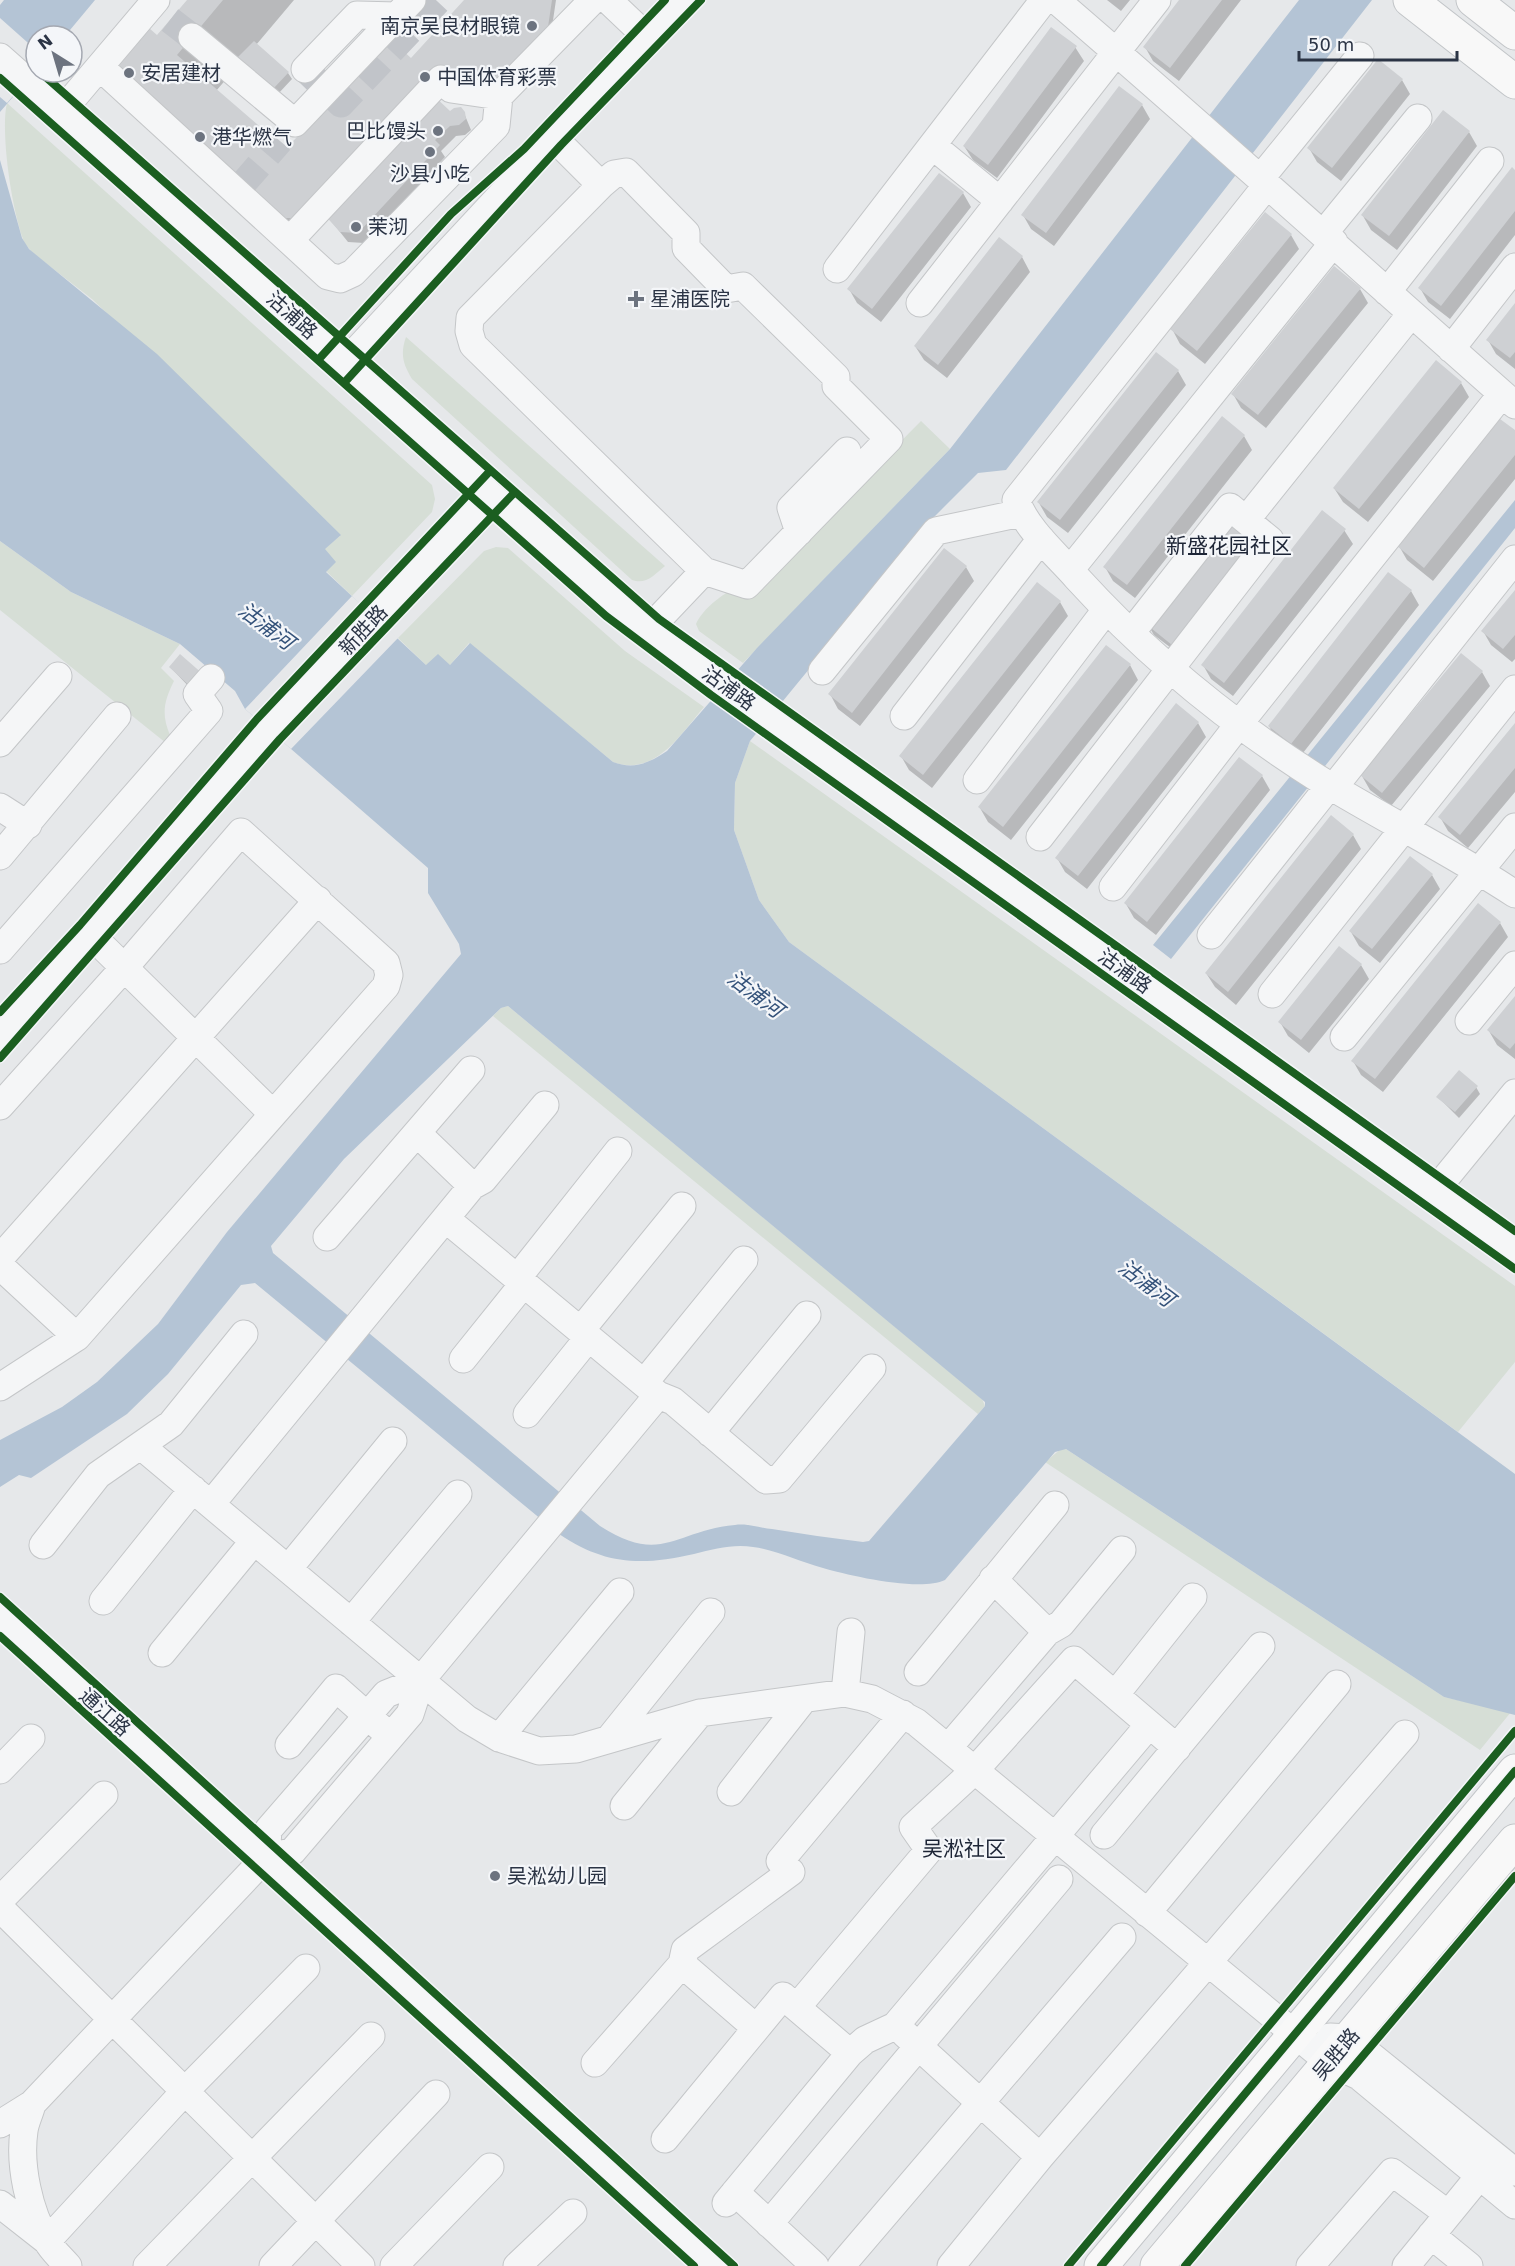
<svg xmlns="http://www.w3.org/2000/svg" width="1515" height="2266" viewBox="0 0 1515 2266" font-family="'DejaVu Sans','Noto Sans SC',sans-serif">
	<rect width="100%" height="100%" fill="#e6e8ea"/>
	<path fill="#d6ded6" d="M7,103l425,382 3,14 -3,13 -80,84 -26,-25 -2,-22 16,-13 -248,-237 -58,-45 -9,-10c-13,-30 -25,-113 -18,-141z
		M406,337l259,229c-11,9 -19,19 -33,14l-220,-201c-9,-15 -12,-25 -6,-42z
		M921,421l29,28 -207,214 -44,-32 -3,-7c5,-12 22,-27 34,-33l17,6z
		M0,541l71,51 109,52 -19,24 13,13c-10,20 -13,33 -4,54l-4,8 -166,-133z
		M496,547l12,1 117,103 79,56c-24,28 -49,70 -91,55l-144,-119 -19,22h-24l-28,-27 86,-87z
		M750,741l765,545v76l-57,70 -669,-490 -30,-42 -25,-70 1,-47z
		M508,1006l474,393 3,7 -7,8 -485,-398 8,-8z
		M1061,1449h5l378,248 67,15 -31,38 -435,-288z"/>
	<path fill="#b4c4d5" fill-rule="evenodd" d="M4,0h91l-30,36h-29v34l-36,42v-107z
		M1299,0h73l-366,470 -28,3 -45,45 -183,223 -15,42 -1,47 25,70 30,42 726,532v241l-71,-18 -378,-248 -11,3 -110,128c-25,12 -94,-4 -122,-12 -23,-6 -46,-18 -70,-21 -20,-3 -39,2 -59,7 -53,12 -89,11 -135,-20l-304,-251 -14,2 -73,89 -41,40 -96,64 -12,-3 -19,12v-47l62,-33 35,-25 61,-58 69,-92 234,-278 -2,-10 -31,-51v-25l-183,-159 -10,-18 -55,-47 -109,-52 -71,-51v-381l22,78 7,11 128,105 184,181 -16,14 11,13 -10,10 100,93 12,-11 12,11 20,-22 143,119c21,8 36,1 54,-11l90,-103 193,-199zM508,1006l477,396v4l-116,135 -6,1c-31,-4 -61,-8 -91,-13 -12,-1 -25,-6 -37,-4 -59,5 -73,41 -135,1l-327,-273 -2,-7 73,-87 157,-151z
		M1515,500v28l-344,431 -18,-14z"/>
	<path fill="#e6e8ea" d="M0,18l36,32v20l-29,33 -7,-6z
		M352,596l46,42 -107,111 -46,-40z"/>
	<path fill="#0003" d="M189,0h105l-38,45 32,28 4,6 -14,15 -37,-32 -25,29 70,60 124,-91 56,-60h90l-5,34 -102,36 -141,154h-25l-126,-186z
		M1107,0h23l-9,11z
		M1181,0h60l-62,81 -26,-20 -8,-14z
		M1075,47l9,14 -87,117 -24,-18 -9,-14z
		M1402,80l8,14 -69,87 -24,-19 -8,-14z
		M1142,105l8,14 -96,127 -23,-17 -8,-14z
		M450,113h14l7,17 -6,5 -9,1 -15,15 4,6 -81,86 -16,-1 -24,-30z
		M1469,132l8,14 -80,104 -26,-20 -8,-14z
		M1515,171v64l-65,84 -22,-17 -8,-14z
		M963,193l8,14 -90,115 -24,-19 -8,-14z
		M1265,214l26,21 8,14 -94,115 -25,-20 -8,-15z
		M999,239l23,18 8,15 -83,106 -23,-18 -9,-14z
		M1360,289l8,14 -102,125 -25,-20 -8,-14z
		M1515,306v63l-19,-15 -8,-14z
		M1178,371l8,14 -118,148 -21,-16 -8,-14z
		M1461,383l8,14 -101,125 -25,-20 -9,-14z
		M1515,432v47l-82,102 -26,-21 -8,-14z
		M1244,436l8,14 -117,148 -22,-17 -8,-14z
		M1229,523l-50,131 -25,-19 -6,-10z
		M1344,530l9,14 -120,152 -22,-17 -8,-14z
		M966,567l8,14 -114,145 -22,-17 -8,-15z
		M1411,591l8,14 -120,153 -22,-18 -8,-14z
		M1515,592v67l-3,3 -21,-17 -8,-14z
		M1060,602l8,14 -136,172 -23,-18 -8,-14z
		M180,656l16,38 -26,-27z
		M1130,665l8,15 -127,160 -23,-18 -8,-14z
		M1482,672l8,14 -99,120 -21,-16 -8,-14z
		M1198,723l8,14 -119,152 -22,-17 -8,-14z
		M1515,726v66l-47,56 -20,-17 -8,-14z
		M1262,776l8,14 -114,145 -22,-17 -8,-14z
		M1353,835l8,14 -125,156 -21,-18 -9,-14z
		M1432,875l8,14 -60,74 -21,-17 -8,-14z
		M1500,923l8,14 -125,155 -22,-17 -8,-14z
		M1361,965l8,14 -60,74 -21,-17 -8,-14z
		M1515,999v60l-18,-14 -8,-14z
		M1476,1087l4,7 -21,24 -21,-21z"/>
	<path fill="#ced0d3" d="M187,0h36l-46,55 109,94 102,-112 23,21 53,-58h88l-4,27 -54,55 -33,-2 -16,-15 -141,153h-26l-164,-149 35,-41 8,7z
		M1179,0h43l-52,68 -27,-21z
		M1051,27l26,19 -89,119 -25,-19z
		M254,41l35,31 -16,17 -36,-31z
		M1378,59l25,20 -71,89 -25,-20z
		M1119,86l24,18 -97,129 -25,-18z
		M432,94l18,17 4,-3 7,-1 4,5 1,7 -7,6 -9,1 -15,14 5,5 -82,88 -18,-1 -18,-20z
		M1443,110l27,21 -81,105 -28,-21z
		M1512,167l3,3v41l-74,95 -23,-18z
		M939,173l25,19 -92,117 -25,-20z
		M1265,212l27,22 -95,117 -27,-22z
		M999,237l24,19 -85,109 -24,-19z
		M1334,266l27,22 -103,127 -27,-21z
		M1515,303v49l-5,6 -24,-18z
		M1156,352l23,18 -119,150 -23,-18z
		M1436,360l26,22 -103,127 -26,-21z
		M1222,416l23,19 -118,150 -24,-18z
		M1500,419l15,11v25l-91,113 -27,-22z
		M1322,510l24,19 -122,154 -23,-18z
		M1229,520l26,21 -83,104 -26,-21z
		M944,548l23,18 -115,147 -24,-19z
		M1388,572l24,18 -121,154 -23,-18z
		M1037,582l24,19 -138,174 -24,-19z
		M1515,590v45l-12,14 -22,-18z
		M1106,645l25,19 -128,163 -25,-20z
		M1461,653l22,18 -101,122 -22,-18z
		M180,654l24,21 -12,13 -23,-21z
		M1176,703l23,19 -121,154 -23,-18z
		M1515,723v45l-55,67 -22,-18z
		M1239,757l24,18 -116,147 -23,-19z
		M1331,815l23,19 -126,158 -23,-19z
		M1410,856l23,18 -61,75 -23,-18z
		M1478,903l23,19 -126,157 -24,-18z
		M1339,946l23,18 -61,76 -23,-18z
		M1515,996v47l-5,6 -23,-19z
		M1459,1070l19,16 -23,26 -19,-15z"/>
	<g fill="none" stroke-linecap="round" stroke-linejoin="round">
		<path stroke="#c1c4c9" stroke-width="27" stroke-dasharray="27 14" stroke-linecap="butt" d="M170,20l22,17
			M305,69l36,35 98,-104
			M241,186l39,-45"/>
		<defs>
			<path id="minor" d="M608,0l40,38
				M1056,0c155,133 306,270 459,405
				M192,37l103,86 117,-123
				M0,57l329,291 160,146 159,136 867,620
				M100,67l228,209 12,3 13,-6 143,-147 3,-30 94,-96
				M305,69l52,-54 40,1
				M62,111l94,-111
				M555,139l46,46
				M933,146l67,55
				M626,172l60,61v15l40,41 17,-3 93,91v9l53,53 -142,146 -43,-14 -231,-226 -4,-14 1,-13 131,-133 13,-11z
				M1260,179l100,-123
				M1267,185l-251,315c11,30 40,54 61,78 71,78 156,147 245,203 64,39 131,72 193,113
				M1324,233l94,-115
				M290,240l151,-161 10,10 48,7
				M837,269l207,-269
				M1387,292l103,-131
				M920,303l237,-303
				M1451,349l64,-82
				M345,363l337,-363
				M1246,520l165,-206
				M799,532l-8,-24 56,-57
				M1070,570l264,-328
				M648,630l56,-59
				M822,671l114,-140 85,-18
				M904,716l137,-177
				M0,743l58,-67
				M977,780l129,-170
				M1334,787l181,-228
				M0,807l28,18
				M1040,837l230,-297 -40,-33 -99,126
				M0,856l117,-140
				M1113,887l126,-163 263,-330
				M1211,935l119,-150
				M92,936l181,178
				M0,950l209,-239 -12,-17 14,-16
				M1272,994l243,-305
				M1469,1021l46,-56
				M1344,1037l171,-210
				M0,1038l270,-308 219,-236
				M0,1106l124,-138 117,-136 145,131 3,12 -3,11 -309,351 -77,50
				M417,1133l55,53
				M1434,1192l81,-99
				M446,1219l212,176 15,6 93,79 13,-1 93,-111
				M327,1237l144,-167
				M0,1258l318,-358
				M0,1266l77,71
				M518,1277l100,-126
				M581,1330l101,-124
				M463,1359l61,-76
				M644,1383l100,-123
				M527,1414l62,-77
				M710,1433l97,-118
				M141,1446l326,273 32,19 40,13 37,-2 124,-36 145,-20 27,6 44,23 413,340 30,14 156,129
				M211,1504l261,-318 11,-6 62,-75
				M43,1545l55,-70 73,-51 73,-90
				M288,1569l105,-128
				M993,1579l54,53
				M103,1601l90,-112
				M0,1617l716,649
				M351,1622l107,-128
				M162,1653l92,-112
				M918,1672l137,-167
				M845,1693l6,-61
				M1115,1695l78,-98
				M499,1738l121,-146
				M609,1739l102,-127
				M289,1745l47,-57 45,40
				M948,1748l99,-116 14,-8 61,-74
				M0,1770l31,-32
				M731,1792l73,-93
				M624,1806l76,-93
				M1104,1835l157,-189
				M266,1857l2,-27 118,-136 35,-14
				M0,1900l104,-105
				M0,1908l361,358
				M1147,1913l190,-229
				M682,1964l74,64
				M797,2007l132,-157 -16,-23 62,-57 99,-110 103,88
				M905,2034l135,123
				M1330,2037l19,1 166,134
				M595,2063l87,-99 3,-14 106,-78 -11,-11 123,-147
				M0,2124l32,-20
				M665,2139l118,-143 67,57
				M735,2192l80,74
				M726,2203l124,-150 15,-13 30,-14 254,-301
				M0,2204l47,37 138,-150 121,-123
				M769,2224l290,-345
				M1431,2235l38,31
				M68,2266c-7,-8 -16,-16 -21,-25 -18,-29 -28,-76 -23,-110 1,-9 6,-18 8,-27l234,-247 26,-5 118,-138 11,-34 237,-285
				M147,2266l224,-230
				M273,2266l163,-172
				M394,2266l96,-99
				M517,2266l56,-53
				M841,2266l281,-329
				M951,2266l89,-109 365,-423
				M1310,2266l82,-94 56,42
				M1406,2266l85,-104"/>
			<path id="major" d="M1410,0l105,82
				M1473,0l42,33
				M1101,2266l414,-495
				M1157,2266l358,-425"/>
		</defs>
		<use href="#minor" stroke="#c4c6c8" stroke-width="29"/>
		<use href="#major" stroke="#c2c5c8" stroke-width="35"/>
		<use href="#minor" stroke="#f5f6f7" stroke-width="27"/>
		<use href="#major" stroke="#f8f8f8" stroke-width="33"/>
		<defs>
			<path id="cycleway" d="M40,72l619,547 856,612
				M0,78l606,538 105,79 804,574
				M319,359l132,-145 73,-65 141,-149
				M344,383l217,-238 140,-145
				M0,1012l80,-87 177,-206 233,-248
				M0,1058l280,-319 234,-246
				M0,1597l734,669
				M0,1636l694,630
				M1068,2266l447,-535
				M1101,2266l414,-495
				M1185,2266l330,-390"/>
		</defs>
		<use href="#cycleway" stroke="#f4f6f9" stroke-width="11"/>
		<use href="#cycleway" stroke="#1b5e20" stroke-width="8"/>
	</g>
	<g fill="#6c737f" stroke="#f4f6f9" stroke-width="2">
		<circle cx="532" cy="26" r="6"/>
		<circle cx="129" cy="73" r="6"/>
		<circle cx="425" cy="77" r="6"/>
		<circle cx="438" cy="131" r="6"/>
		<circle cx="200" cy="137" r="6"/>
		<circle cx="430" cy="152" r="6"/>
		<circle cx="356" cy="227" r="6"/>
		<path d="M633 290h6v6h6v6h-6v6h-6v-6h-6v-6h6z"/>
		<circle cx="495" cy="1876" r="6"/>
	</g>
	<g text-anchor="middle" dominant-baseline="central" stroke-width="4.5" stroke-linejoin="round" paint-order="stroke">
		<g font-size="20" fill="#2b3445" stroke="#f4f6f9" text-anchor="start">
			<text x="520" y="26" text-anchor="end">南京吴良材眼镜</text>
			<text x="141" y="73">安居建材</text>
			<text x="437" y="77">中国体育彩票</text>
			<text x="426" y="131" text-anchor="end">巴比馒头</text>
			<text x="212" y="137">港华燃气</text>
			<text x="430" y="174" text-anchor="middle">沙县小吃</text>
			<text x="368" y="227">茉沏</text>
			<text x="650" y="299">星浦医院</text>
			<text x="507" y="1876">吴淞幼儿园</text>
		</g>
		<g font-size="20" fill="#2b3445" stroke="#f4f6f9">
			<text transform="translate(292 315) rotate(42)">沽浦路</text>
			<text transform="translate(363 630) rotate(-47)">新胜路</text>
			<text transform="translate(729 688) rotate(36)">沽浦路</text>
			<text transform="translate(1125 971) rotate(36)">沽浦路</text>
			<text transform="translate(105 1712) rotate(42)">通江路</text>
			<text transform="translate(1336 2054) rotate(-50)">吴胜路</text>
		</g>
		<g font-size="21" fill="#1d2536" stroke="#f4f6f9">
			<text x="1229" y="546">新盛花园社区</text>
			<text x="964" y="1849">吴淞社区</text>
		</g>
		<g font-size="21" font-style="italic" fill="#34527a" stroke="#f4f6f9">
			<text transform="translate(266 626) rotate(37)">沽浦河</text>
			<text transform="translate(755 994) rotate(37)">沽浦河</text>
			<text transform="translate(1146 1283) rotate(37)">沽浦河</text>
		</g>
	</g>
	<g transform="translate(54 54) rotate(323)"><circle r="28" fill="#f4f6f9" stroke="#a4a8b1" stroke-width="1.5"/>
	<path d="M0-4.5L10 22L0 15L-10 22Z" fill="#6c737f"/>
	<text y="-9" font-size="16" font-weight="bold" text-anchor="middle" fill="#2b3445">N</text>
	</g>
	<path d="M1299 51v9h158v-9" fill="none" stroke="#2b3445" stroke-width="3"/>
	<text x="1308" y="51" font-size="18" fill="#2b3445" stroke="#f4f6f9" stroke-width="4.5" paint-order="stroke">50 m</text>
</svg>
